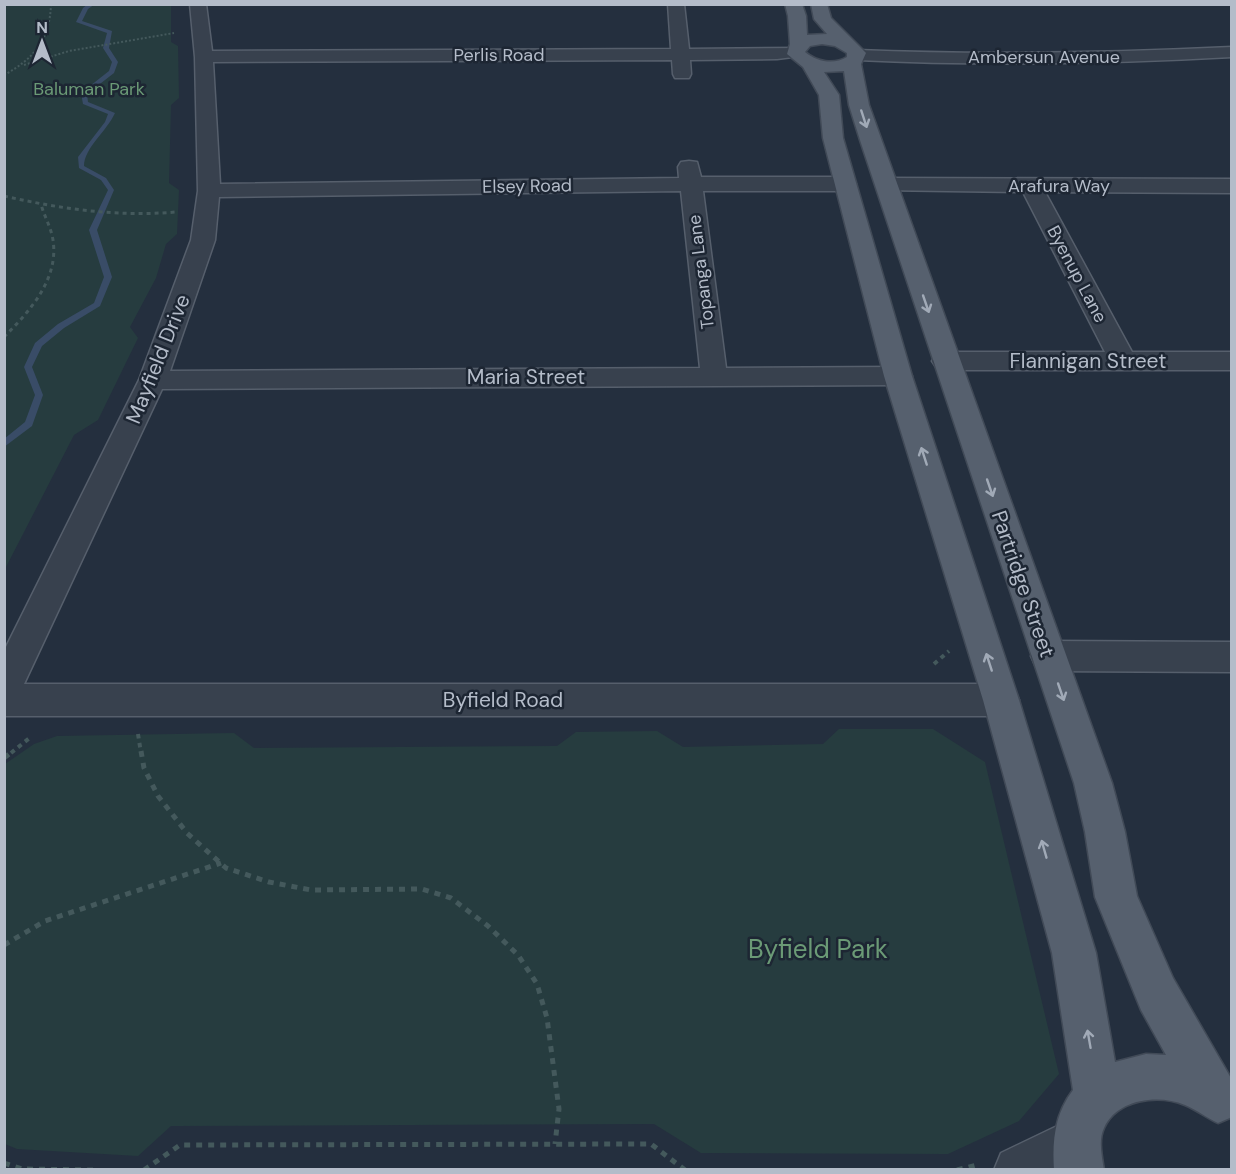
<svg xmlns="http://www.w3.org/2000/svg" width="1236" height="1174" viewBox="0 0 1236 1174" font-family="'DM Sans',sans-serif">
	<rect width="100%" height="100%" fill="#242f3e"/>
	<path fill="#263c3f" d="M5,4l166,1v37l7,4 1,52 -8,7 -2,78 10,7 -2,44 -11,10 -10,34 -26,49 8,11 -40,82 -24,15 -69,134z
		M839,729h94l52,33 74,312 -40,47 -71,33 -247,-1 -47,-29 -483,2 -33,30 -121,-7 -12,-5v-380l29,-20 23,-8 177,-3 20,15 303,-2 19,-14 81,-1 26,16 140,-3z"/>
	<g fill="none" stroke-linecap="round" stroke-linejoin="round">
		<path fill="#394c67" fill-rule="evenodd" d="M88,4h7l-7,5 -6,12 30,10 -3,17 9,14 -4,11 -27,21 1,8 27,11c-8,18 -31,35 -31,53l22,12 8,12 -17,40 15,47 -12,29 -36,22 -22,18 -10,21 11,28 -11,31 -28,21v-8l21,-17 10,-27 -11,-28 11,-24 23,-19 36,-21 10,-26 -15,-47 19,-40 -7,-10 -22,-12 -1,-11 27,-35 3,-8 -25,-10 -2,-11 28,-22 3,-9 -9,-14 4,-15 -31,-11 7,-14z"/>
		<defs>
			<path id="minor" d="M190,4h16l6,47 459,-2 -3,-45h16l5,45 112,-1 3,4 -3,4 -24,3 -87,1 1,14 -2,4h-14l-2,-4 -1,-14 -459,2 7,122 459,-6 -1,-11 3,-5 8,-1 8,1 4,15h144l8,2 3,5 -3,5 -8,2h-142l23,177 172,-1 10,3 4,6 -4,6 -10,3 -736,4 -138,295h977l13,5 5,11 -5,11 -13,5h-997v-65l135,-271 52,-140 7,-49 -3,-134zM681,191l19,177 -530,3 45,-131 4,-43z
				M1232,47v10c-125,7 -251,9 -375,3l-6,-1 -3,-4 3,-4 6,-1c124,5 250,3 375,-3z
				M887,178l345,1v14l-187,-1 87,160h100v18h-287l-9,-3 -4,-6 4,-6 9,-3h160l-82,-160 -144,-2 -3,-5 3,-5z
				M1048,641l184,1v30l-184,-1 -12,-4 -5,-11 5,-11z
				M1076,1117l17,7 7,17 -7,17 -22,12h-77l7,-17z"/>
			<path id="major" d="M785,4h17l4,12 1,19 20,-1 -13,-15 -3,-15h16l4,14 35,35 -5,11 8,41 243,678 13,49 12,64 36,82 59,102v37l-14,6c-11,-5 -21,-13 -33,-18 -27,-11 -68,-6 -81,23 -6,12 -2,29 0,42h-50c-2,-30 1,-56 19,-80l-21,-137 -69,-253 -99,-324 -61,-238 -4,-43 -16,-28 -16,-13 3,-10 -2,-28zM822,44l13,2 12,7v4c-13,8 -30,5 -42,-5l5,-6zM844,71l5,34 11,35 214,643 11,49 10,65 46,113 25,45 -20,-1 -31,8 -19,-109 -77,-253 -107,-324 -69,-238 -4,-43 -15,-23z"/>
		</defs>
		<use href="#minor" stroke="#565f6c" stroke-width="3"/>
		<use href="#major" stroke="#414a57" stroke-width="3"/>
		<path stroke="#44595c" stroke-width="2" stroke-dasharray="2 2" stroke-linecap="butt" d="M24,65l45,-14 105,-18
			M4,75c30,-16 46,-36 47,-71"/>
		<path stroke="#44595c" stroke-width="3" stroke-dasharray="4 4" stroke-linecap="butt" d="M4,196c57,13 113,21 172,16
			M4,337c26,-26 55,-58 49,-97 -2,-13 -9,-24 -12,-36"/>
		<path stroke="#44595c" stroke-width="4" stroke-dasharray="4.5 4.5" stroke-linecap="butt" d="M934,664l15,-13
			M138,734l3,19
			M11,753l21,-17"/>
		<path stroke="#44595c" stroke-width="5" stroke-dasharray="6 6" stroke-linecap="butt" d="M141,751l3,17 14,28 29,37 39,35 43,14 42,8 111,-1 29,9 37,28 30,29 19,29 10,34 12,91 -4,35
			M4,758l9,-7
			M4,945l41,-24 176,-58
			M4,1163l18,6 71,1
			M144,1170l36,-25 471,-1 34,26
			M957,1170l20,-5"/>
		<use href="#minor" fill="#38414e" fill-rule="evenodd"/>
		<use href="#major" fill="#56606e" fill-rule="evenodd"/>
	</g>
	<defs><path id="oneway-shaft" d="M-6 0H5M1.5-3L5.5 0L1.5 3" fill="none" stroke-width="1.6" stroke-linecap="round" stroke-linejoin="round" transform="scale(1.5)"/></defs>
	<g stroke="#a1aab7">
		<use href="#oneway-shaft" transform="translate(864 119) rotate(72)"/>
		<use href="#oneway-shaft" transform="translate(926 304) rotate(71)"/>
		<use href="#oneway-shaft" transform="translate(924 456) rotate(-108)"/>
		<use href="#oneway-shaft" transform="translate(990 488) rotate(71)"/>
		<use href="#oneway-shaft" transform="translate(989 662) rotate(-108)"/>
		<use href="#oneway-shaft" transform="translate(1061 692) rotate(71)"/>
		<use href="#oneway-shaft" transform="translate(1044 849) rotate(-106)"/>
		<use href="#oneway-shaft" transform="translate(1089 1039) rotate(-100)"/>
	</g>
	<g text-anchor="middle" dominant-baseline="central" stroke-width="5" stroke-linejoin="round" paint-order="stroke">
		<g font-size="18" fill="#b4bcc9" stroke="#1d2633">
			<text x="499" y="55">Perlis Road</text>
			<text x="1044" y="57">Ambersun Avenue</text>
			<text transform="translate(527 186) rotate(-1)">Elsey Road</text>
			<text x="1059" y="186">Arafura Way</text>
			<text transform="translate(701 272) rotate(-97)">Topanga Lane</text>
			<text transform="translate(1077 274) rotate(62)">Byenup Lane</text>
		</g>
		<g font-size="18" fill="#6b9a76" stroke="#1d2633">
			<text x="89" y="89">Baluman Park</text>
		</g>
		<g font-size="21" fill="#b4bcc9" stroke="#1d2633">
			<text transform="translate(158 359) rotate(-68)">Mayfield Drive</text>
			<text x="1088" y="361">Flannigan Street</text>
			<text x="526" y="377">Maria Street</text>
			<text transform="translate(1023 584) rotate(71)">Partridge Street</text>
			<text x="503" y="700">Byfield Road</text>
		</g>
		<g font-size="26" fill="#6b9a76" stroke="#1d2633">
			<text x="818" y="949">Byfield Park</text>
		</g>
	</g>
	<rect width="1236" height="1174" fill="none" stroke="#b4bcc9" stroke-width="12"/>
	<g transform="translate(42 42)" stroke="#1d2633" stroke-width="4.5" paint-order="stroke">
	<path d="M0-4.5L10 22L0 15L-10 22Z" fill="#b4bcc9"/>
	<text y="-9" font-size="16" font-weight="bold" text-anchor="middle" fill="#b4bcc9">N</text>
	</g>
</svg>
